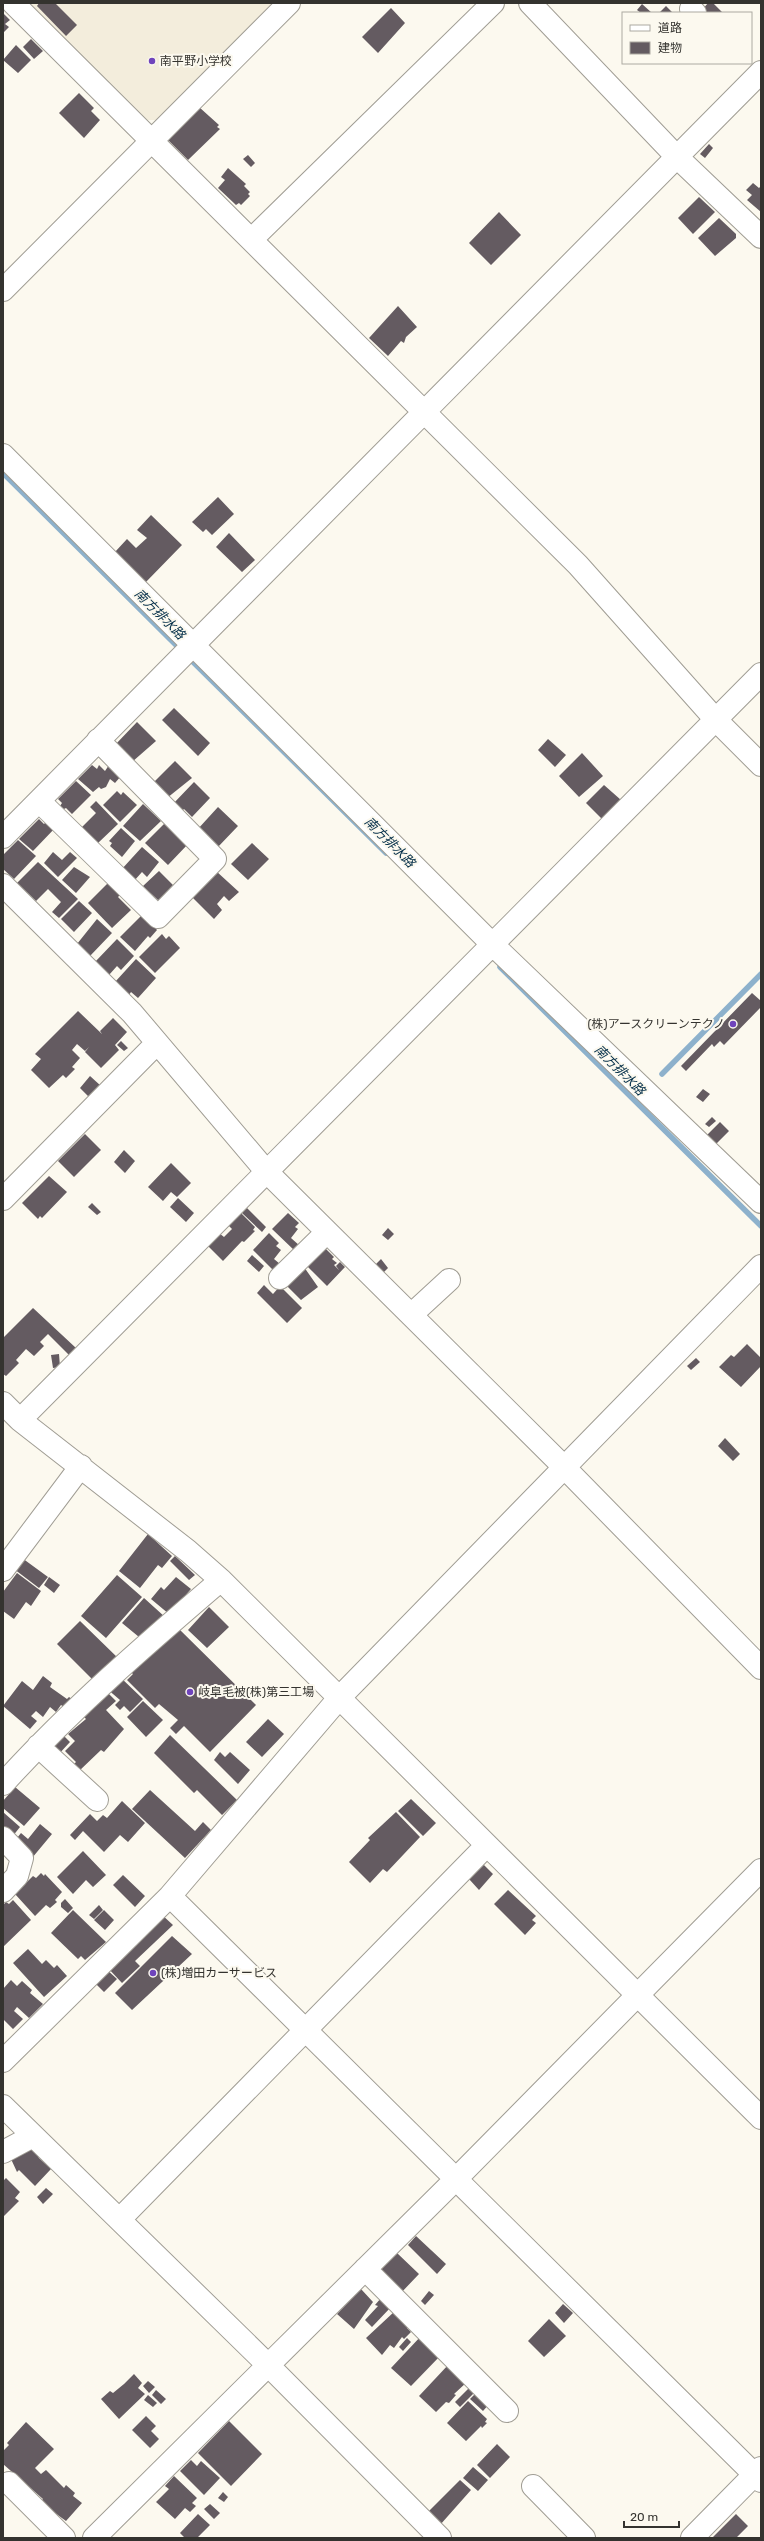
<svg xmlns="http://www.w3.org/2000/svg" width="764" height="2541" viewBox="0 0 764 2541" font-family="Rubik,'Noto Sans JP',sans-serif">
	<rect width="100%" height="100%" fill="#fcf9ef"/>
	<path fill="#f3eddc" d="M28,3h246l-117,117h-10z"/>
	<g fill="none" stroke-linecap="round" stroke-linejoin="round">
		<path stroke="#8db1cc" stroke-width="5.5" d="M3,473l179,178
			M188,657l198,196
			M500,967l261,259
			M662,1074l99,-100"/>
	</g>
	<path fill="#645b61" d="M39,3h16l22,22 -11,11 -29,-30z
		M708,3h5l10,10h-18l-3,-3z
		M642,4l10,9h-11l-4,-3z
		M666,6l7,7h-14z
		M391,8l14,15 -27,30 -16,-16z
		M3,13l7,7 -5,4 4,3 -6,6z
		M31,39l12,12 -9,8 -11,-12z
		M16,45l15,15 -13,13 -15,-13z
		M79,93l15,15 -3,3 9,9 -16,18 -25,-25z
		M199,107l20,18 -2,2 3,2 -32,31 -21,-21z
		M709,144l4,4 -8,10 -5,-4z
		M248,155l7,8 -4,4 -8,-8z
		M228,168l18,16 -2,2 6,6 -2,2 2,2 -9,9 -2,-2 -3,2 -18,-17 7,-8 -4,-3z
		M753,183l6,5 2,-2v26l-14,-12 5,-5 -6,-5z
		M699,197l16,15 -22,22 -15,-16z
		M499,212l22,23 -30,30 -22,-22z
		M719,218l17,16v4l-21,18 -17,-18z
		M398,306l19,21 -11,10 -2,6 -3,-2 -13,15 -19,-18z
		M218,497l16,17 -22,21 -6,-6 -3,3 -11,-10z
		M151,515l31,30 -37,38 -30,-31 12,-13 9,9 11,-10 -10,-8z
		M229,533l26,27 -13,12 -26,-25z
		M174,708l36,35 -12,13 -36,-36z
		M137,722l19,19 -24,21 -17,-17z
		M548,739l18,16 -11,12 -17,-17z
		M582,753l21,23 -24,21 -20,-21z
		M175,761l17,17 -25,20 -14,-15z
		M92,765l5,4 2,-4 6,6 4,-6 12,11 -6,7 -5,-4 -4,8 -5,2 -2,-2 -6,5 -15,-13z
		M76,781l15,14 -19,19 -6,-6 -2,1 -4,-3 2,-3 -4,-4z
		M194,782l16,16 -18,19 -8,-8 -4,4 -8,-8z
		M604,785l17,15 -19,19 -16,-16z
		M117,791l4,4 2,-3 14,13 -17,17 -17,-17z
		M96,801l22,23 -20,19 -16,-16 14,-14 -6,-6z
		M143,804l18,17 -21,20 -17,-15z
		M218,807l20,19 -21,22 -20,-18z
		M39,819l5,5 4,-4 8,7 -23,24 -14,-12z
		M165,823l24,20 -21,22 -23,-22z
		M121,828l14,13 -13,16 -12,-11 2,-3 -3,-2z
		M18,840l18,16 -22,23 -11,-10v-14z
		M252,843l17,16 -21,21 -17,-16z
		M142,847l17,15 -12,15 -5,-5 -8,9 -13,-11z
		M53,852l9,8 8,-8 7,6 -19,19 -14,-14z
		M38,862l40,37 -19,19 -7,-6 9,-10 -13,-13 -12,12 -19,-18z
		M74,867l16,10 -14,16 -14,-13z
		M159,871l14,14 -14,16 -16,-15z
		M216,871l23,21 -10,9 -5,-5 -7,8 5,6 -8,9 -22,-22z
		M110,881l12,12 -4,4 13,13 -19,18 -24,-25z
		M79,901l13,12 -18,19 -13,-13z
		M143,914l14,16 -7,8 -2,-2 -13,15 -15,-14z
		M97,919l15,14 -22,23 -13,-12z
		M162,934l4,5 3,-3 11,12 -25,25 -16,-16z
		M117,939l17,17 -13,14 -4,-4 -8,9 -14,-13z
		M136,959l20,19 -18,20 -7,-6 -2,3 -14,-13z
		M752,993l9,8v6l-37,38 -4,-4 -6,6 -2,-3 -26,27 -5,-5z
		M78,1011l24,23 -2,-3 13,-13 14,14 -12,13 4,5 -18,18 -16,-16 4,-5 -4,4 -8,-7 -5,6 8,8 -8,9 3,2 -9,9 -3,-3 -14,13 -18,-18 10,-11 -6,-5z
		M121,1041l7,7 -4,3 -7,-6z
		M90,1076l11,10 -11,12 -10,-10z
		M703,1089l7,5 -7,8 -7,-5z
		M712,1117l4,4 -7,6 -4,-3z
		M720,1122l9,9 -13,13 -9,-9z
		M85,1134l16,16 -27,27 -16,-16z
		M124,1150l11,11 -10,12 -11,-11z
		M171,1163l20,20 -14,14 -6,-5 -8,9 -15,-14z
		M49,1176l18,16 -25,26 -2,-2 -2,3 -16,-16z
		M178,1198l16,15 -8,9 -16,-15z
		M92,1203l9,9 -4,3 -9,-8z
		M247,1208l19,19 -4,5 -20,-19z
		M241,1213l14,14 -2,3 2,1 -11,11 -2,-1 -19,20 -16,-16 12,-12 5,4 8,-8 -4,-4z
		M288,1213l11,10 -4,4 3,2 -7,9 9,8 -5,5 -23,-22z
		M388,1228l6,6 -6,6 -6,-5z
		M269,1233l10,10 -3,3 5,4 -7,9 6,5 -6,7 -21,-21z
		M324,1247l10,10 -2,2 5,4 -3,2 5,5 -3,-4 4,-4 5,5 -18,19 -21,-21z
		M252,1255l12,11 -5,6 -12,-11z
		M381,1259l7,9 -6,6 -8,-8z
		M304,1267l14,20 -17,13 -15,-15z
		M264,1285l9,9 7,-8 22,22 -15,15 -30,-30z
		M33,1308l43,40 -6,8 -22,-22 -8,8 4,4 -10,10 -8,-7 -10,11 3,3 -13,13 -3,-2v-36z
		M747,1344l14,14v8l-20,21 -22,-20 12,-12 3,2z
		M59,1354l1,13 -7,1 -2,-13z
		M696,1358l4,4 -9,8 -4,-4z
		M725,1438l15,16 -7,7 -15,-15z
		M148,1534l24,22 -10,12 -4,-3 -18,23 -21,-17z
		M175,1556l20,19 -6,5 -19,-19z
		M22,1558l26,19 -9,11 -25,-19z
		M17,1573l24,18 -10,15 -5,-4 -12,17 -11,-8v-19z
		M117,1575l25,22 -36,41 -25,-22z
		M49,1577l11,8 -6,8 -10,-8z
		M176,1577l15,12 -22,25 -18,-15 10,-12 3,3z
		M144,1598l21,19 -26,20 -17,-14z
		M209,1607l20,20 -22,21 -19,-18z
		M80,1621l39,38 -23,24 -39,-39z
		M177,1627l79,78 -46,47 -26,-26 -8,8 -6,-6 8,-8 -19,-16 -4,4 -28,-28 6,-6 -5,-4z
		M43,1676l9,7 -2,4 17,12 2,-2 7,5 -8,8 -7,-5 -5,7 -6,-5 -7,10 -7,-6 -5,5 6,5 -7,8 -27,-23 19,-25 11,9z
		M119,1676l24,23 -13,13 -6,-6 -4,4 -5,-5 5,-5 -14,-12z
		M105,1690l11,11 -10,9 18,19 -20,23 -3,-2 -23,22 -6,-6 4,-4 -11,-11 10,-10 -7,-7 18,-15 -4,-4z
		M143,1701l20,19 -17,17 -19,-20z
		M268,1719l16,15 -22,23 -16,-15z
		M60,1732l10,10 -13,14 -11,-10z
		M170,1735l67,65 -15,15 -25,-25 -3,3 -40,-40z
		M220,1752l5,5 5,-5 20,18 -12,14 -24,-24z
		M15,1787l25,21 -16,18 -21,-18v-7z
		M150,1790l45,41 8,-9 8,8 -26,28 -53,-49z
		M411,1799l25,24 -13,13 -25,-25z
		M122,1801l23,22 -17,19 -8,-7 -16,17 -21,-21 -8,9 -5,-5 20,-21 7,7 6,-6 4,3z
		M3,1812l17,15 -8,10 -9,-8z
		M396,1812l24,25 -33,35 -4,-3 -13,14 -21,-21 21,-22 -2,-2z
		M40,1824l12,10 -20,24 -19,-15 8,-10 7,6z
		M83,1851l23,24 -13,12 -7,-7 -13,14 -16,-17z
		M483,1864l10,10 -14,16 -10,-11z
		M41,1873l3,3 1,-2 17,18 -7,8 2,2 -7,6 -4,-3 -11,11 -20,-22 18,-18 3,2z
		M123,1875l22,21 -10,11 -22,-22z
		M508,1890l28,26 -4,4 4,3 -11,12 -31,-31z
		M65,1899l8,9 -5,5 -7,-6v-4z
		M13,1900l18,20 -28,27v-42l3,-3 3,2z
		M99,1905l4,5 -9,9 -5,-4z
		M73,1910l33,32 -21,18 -4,-4 -3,3 -27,-26z
		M104,1910l10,10 -9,10 -11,-10z
		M161,1914l12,11 -38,36 5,5 -18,17 -15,-16z
		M172,1936l20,18 -60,56 -17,-17z
		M28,1949l14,15 4,-4 8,8 3,-3 10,11 -23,21 -31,-34z
		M105,1968l12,11 -13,13 -11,-11z
		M11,1980l6,6 5,-5 10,9 -2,3 13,11 -14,14 -12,-11 -3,4 9,8 -10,10 -10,-10v-30z
		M34,2148l5,10 12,11 -16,17 -16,-16 -2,2 -6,-13z
		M6,2178l14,14 -5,6 4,3 -16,16v-36z
		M46,2188l7,6 -10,10 -6,-7z
		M416,2236l30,28 -9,10 -29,-29z
		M397,2253l22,21 -20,21 -23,-22z
		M361,2289l12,13 -19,27 -17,-15z
		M429,2291l5,4 -9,10 -4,-4z
		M381,2298l10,9 -19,20 -7,-7 13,-14 -3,-1z
		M563,2304l10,9 -9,10 -9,-10z
		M395,2311l15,14 -3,3 4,4 -7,7 -2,-2 -8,11 -4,-3 -8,10 -16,-17z
		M549,2319l17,17 -22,21 -16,-16z
		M422,2335l20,19 -31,32 -20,-18z
		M407,2338l4,4 -8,9 -4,-4z
		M449,2364l18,18 -13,12 2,1 -7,8 -3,-1 -10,10 -17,-16z
		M134,2374l8,9 -4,5 7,6 -26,25 -18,-20 9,-8 3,2 11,-9z
		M148,2381l7,6 -6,6 -6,-7z
		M472,2385l5,5 -17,17 -5,-5z
		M156,2390l10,9 -5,5 -9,-9z
		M478,2391l12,12 -7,8 -13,-12z
		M148,2395l9,8 -4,4 -9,-7z
		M468,2401l19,18 -2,3 2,1 -5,5 -1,-2 -15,15 -19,-18z
		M146,2416l10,10 -5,5 8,8 -9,9 -18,-18z
		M229,2421l33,33 -31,32 -33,-33z
		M26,2422l28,27 -19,19 6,6 5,-4 18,18 2,-3 9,8 -2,3 9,7 -16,18 -26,-19 3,-3 -40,-35v-13l6,-6 -2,-2z
		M497,2444l13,13 -20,21 -13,-13z
		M191,2460l6,6 4,-5 19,17 -16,17 -24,-24z
		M473,2467l15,13 -10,11 -15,-13z
		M174,2476l23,22 -5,5 4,3 -6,6 -5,-4 -10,11 -19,-17 13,-13 -4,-3z
		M460,2480l11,10 -31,35 -12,-13z
		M223,2492l5,5 -4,5 -6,-4z
		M210,2504l10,9 -6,6 -10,-10z
		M198,2514l12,11 -13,13h-12l-5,-5z
		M736,2514l12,12 -12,12h-24z"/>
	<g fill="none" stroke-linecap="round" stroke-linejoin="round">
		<defs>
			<path id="minor" d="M13,3l565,562 138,155 45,45
				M530,3l147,154 84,80
				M691,9l4,4
				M252,239l241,-236
				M3,290l286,-287
				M3,455l489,489 269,258
				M39,801l119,116 57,-58 -117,-119
				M3,837l758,-765
				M3,885l129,128 134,158 297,295 198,202
				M3,1199l154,-156
				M761,1266l-421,431 -170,199 591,585
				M280,1278l47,-46
				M411,1315l38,-35
				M3,1403l17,17 168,131 33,29 540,538
				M20,1420l741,-746
				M3,1570l78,-104
				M38,1746l59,54
				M3,1784c67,-74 142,-139 218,-204
				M3,1838l19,20 -5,18 -14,15
				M3,2061l167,-165
				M3,2106l264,258 173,174
				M3,2152l30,-16
				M120,2219l367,-374
				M365,2269l142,142
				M9,2483l55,55
				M533,2486l51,52
				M94,2538l362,-359 305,-309
				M692,2538l69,-70"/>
		</defs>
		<use href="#minor" stroke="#a09d94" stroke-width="24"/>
		<use href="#minor" stroke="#fff" stroke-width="22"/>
	</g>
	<g fill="#6f44bc" stroke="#fcf9ef" stroke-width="1.5">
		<circle cx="152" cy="61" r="4"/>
		<circle cx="733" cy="1024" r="4"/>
		<circle cx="190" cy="1692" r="4"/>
		<circle cx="153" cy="1973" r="4"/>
	</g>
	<g text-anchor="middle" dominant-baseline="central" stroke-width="4" stroke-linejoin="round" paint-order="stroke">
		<g font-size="12" fill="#34332f" stroke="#fcf9ef" text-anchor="start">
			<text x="160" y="61">南平野小学校</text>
			<text x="725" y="1024" text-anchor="end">(株)アースクリーンテクノ</text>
			<text x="198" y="1692">岐阜毛被(株)第三工場</text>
			<text x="161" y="1973">(株)増田カーサービス</text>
		</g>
		<g font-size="13" font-style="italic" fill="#002c47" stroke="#fcf9ef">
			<text transform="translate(160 614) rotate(45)">南方排水路</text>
			<text transform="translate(390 842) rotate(45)">南方排水路</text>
			<text transform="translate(620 1070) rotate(45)">南方排水路</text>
		</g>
	</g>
	<rect width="764" height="2541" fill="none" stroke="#34332f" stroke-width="8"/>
	<rect x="622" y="12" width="130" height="52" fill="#fcf9ef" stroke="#acaaa2"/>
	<rect x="630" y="25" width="20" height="6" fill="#ffffff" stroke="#acaaa2"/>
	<text x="658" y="32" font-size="12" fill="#34332f">道路</text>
	<rect x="630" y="42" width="20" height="12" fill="#645b61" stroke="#acaaa2"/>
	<text x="658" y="52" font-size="12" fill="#34332f">建物</text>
	<path d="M624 2521v6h55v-6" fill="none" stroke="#34332f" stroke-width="2"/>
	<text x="630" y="2521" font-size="12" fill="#34332f" stroke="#fcf9ef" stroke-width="3" paint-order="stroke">20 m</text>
</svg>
